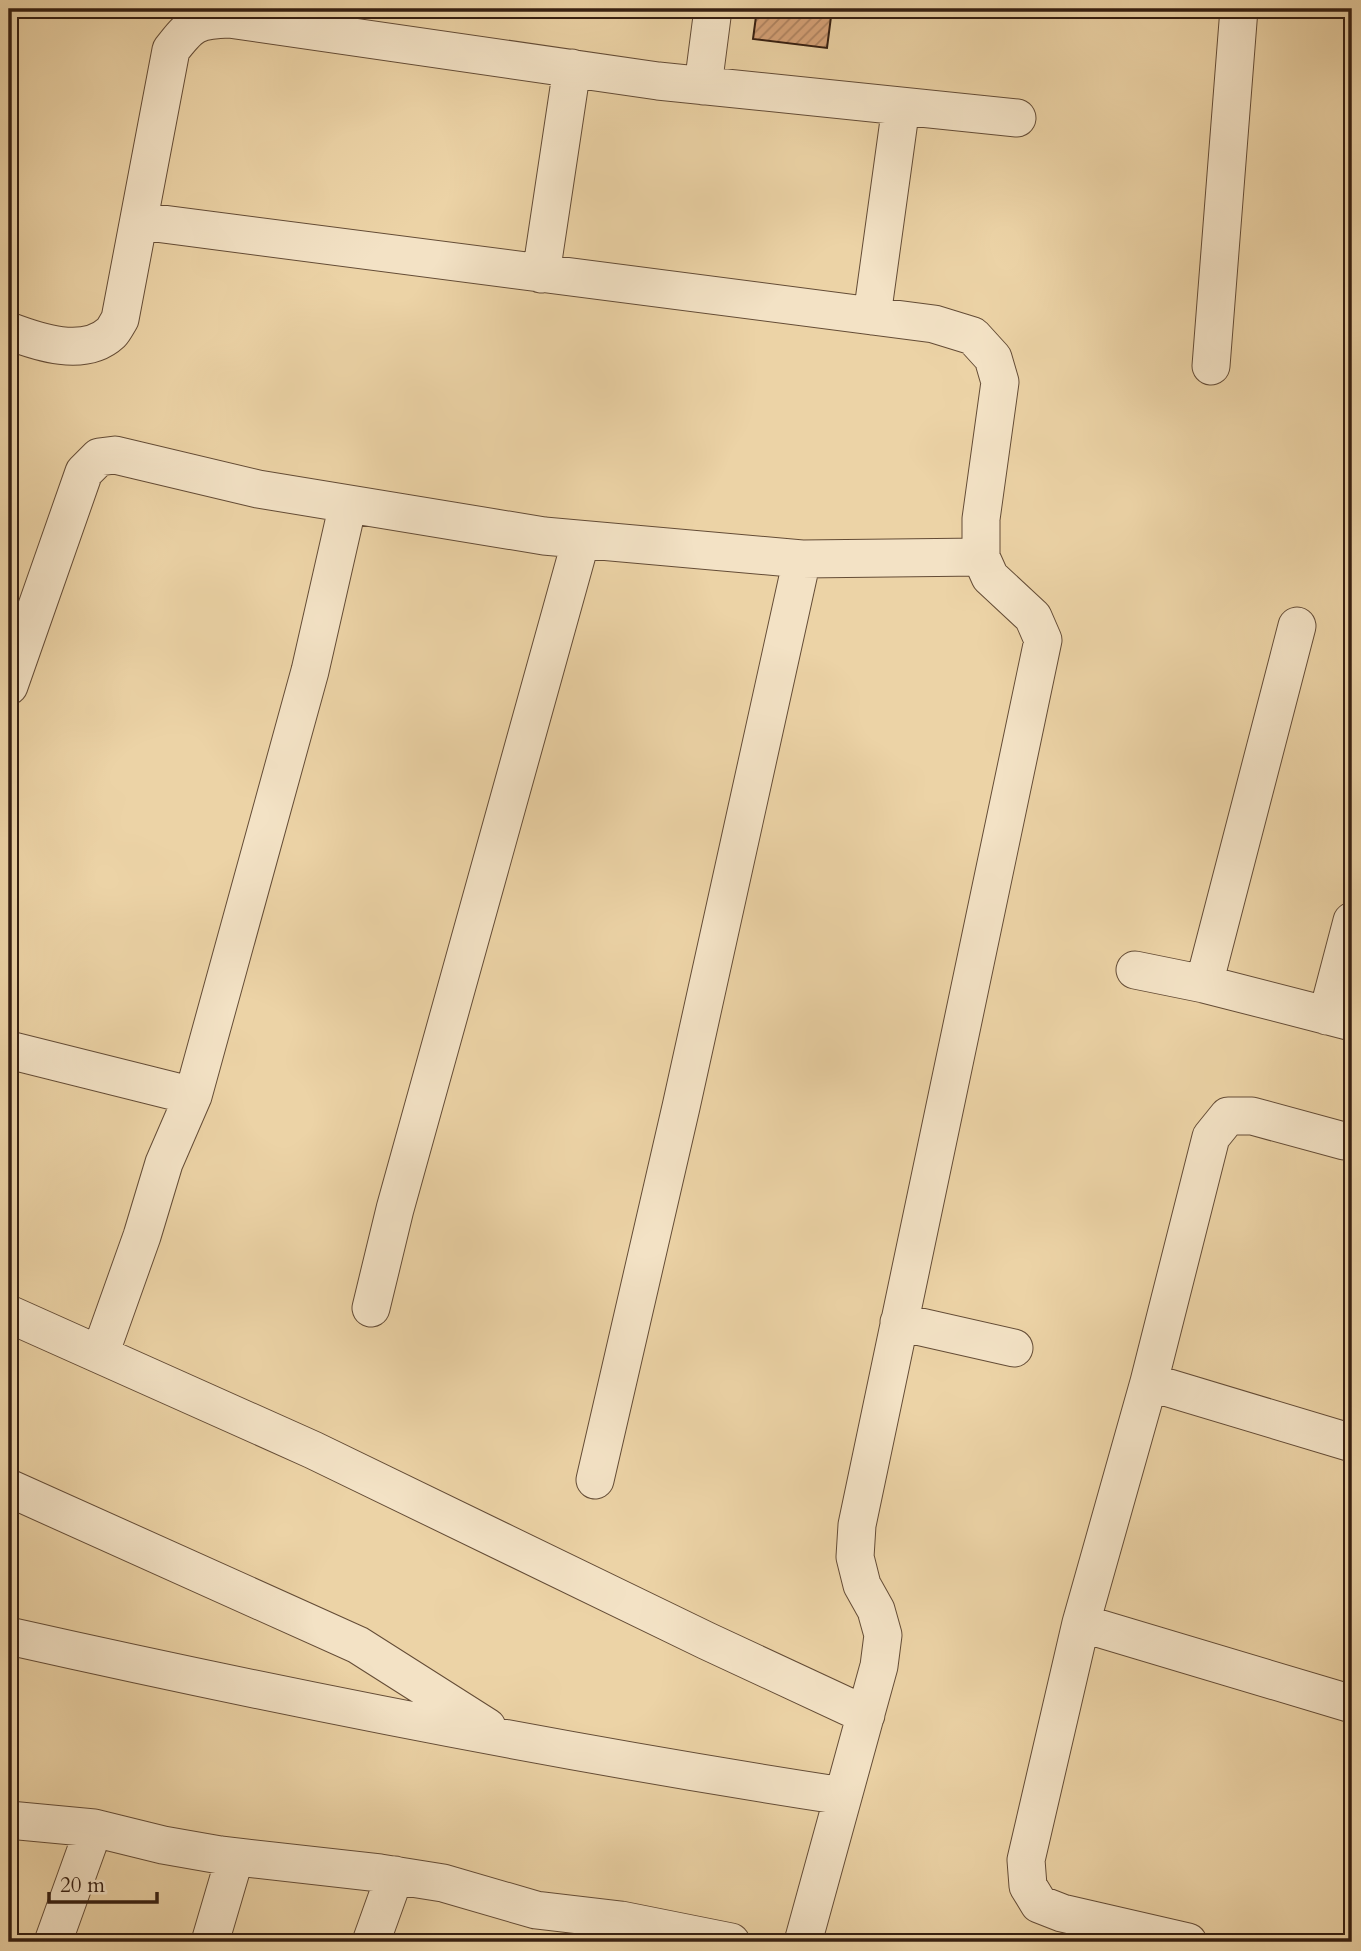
<svg xmlns="http://www.w3.org/2000/svg" width="1361" height="1951" viewBox="0 0 1361 1951" font-family="Cardo,serif">
	<defs>
		<pattern id="building-hatch" width="6" height="6" patternUnits="userSpaceOnUse" patternTransform="scale(1.75)"><rect width="6" height="6" fill="#d7a379"/><path d="M-1 1l2-2M0 6l6-6M5 7l2-2" fill="none" stroke="#af8462"/></pattern>
	</defs>
	<rect width="100%" height="100%" fill="#ecd3a6"/>
	<filter id="stains"><feTurbulence type="fractalNoise" baseFrequency=".00286" numOctaves="4"/><feColorMatrix values="0 0 0 0 .2 0 0 0 0 .09 0 0 0 0 .02 0 0 0 .5 -.17"/></filter>
	<radialGradient id="worn" r=".72"><stop offset=".6" stop-color="#630" stop-opacity="0"/><stop offset="1" stop-color="#630" stop-opacity=".3"/></radialGradient>
	<path fill="url(#building-hatch)" stroke="#361f11" stroke-width="2" d="M757,9h75l-5,39 -74,-9z"/>
	<g fill="none" stroke-linecap="round" stroke-linejoin="round">
		<defs>
			<path id="street" d="M703,86l10,-77
				M140,221l794,103 39,12 20,22 7,24 -19,137v38l9,20 43,40 10,23 -186,885 -2,32 7,28 14,25 7,25 -4,31 -76,276
				M541,274l31,-206
				M872,316l29,-210
				M9,331c29,11 75,27 102,2 3,-3 6,-9 9,-14l51,-269c20,-26 25,-30 58,-31l429,62 359,37
				M1211,366l28,-357
				M9,686l75,-214 15,-15 16,-2 143,34 286,47 258,23 179,-2
				M1135,970l69,14 148,38
				M1204,984l93,-358
				M1327,1016l25,-95
				M9,1050l184,46
				M371,1308l24,-99 186,-669
				M9,1314l304,136 394,191 159,74
				M899,1322l115,26
				M100,1354l42,-118 22,-73 29,-67 117,-425 38,-167
				M1149,1382l203,61
				M595,1480l86,-373 121,-548
				M9,1488l349,157 129,82
				M1081,1623l271,81
				M9,1636c276,62 554,117 834,160
				M9,1820l85,8 69,17 57,10 160,18 63,10 93,27 85,10 110,22
				M53,1942l41,-114
				M210,1942l25,-85
				M371,1942l24,-67
				M1188,1942l-126,-29 -23,-9 -11,-18 -2,-26 55,-237 68,-241 62,-245 17,-21h24l92,25"/>
		</defs>
		<use href="#street" stroke="#644c36" stroke-width="39"/>
		<use href="#street" stroke="#f3e2c5" stroke-width="37"/>
	</g>
	<rect width="1361" height="1951" fill="none" stroke="#ecd3a6" stroke-width="35"/>
	<rect x="10" y="10" width="1340" height="1930" fill="none" stroke="#361f11" stroke-width="3.5"/>
	<rect x="18" y="18" width="1326" height="1916" fill="none" stroke="#361f11" stroke-width="2"/>
	<path d="M49 1892v10h108v-10" fill="none" stroke="#361f11" stroke-width="3.5"/>
	<text x="60" y="1892" font-size="21" fill="#361f11" stroke="#f3e2c5" stroke-width="5" paint-order="stroke">20 m</text>
	<rect width="100%" height="100%" filter="url(#stains)"/>
	<rect width="100%" height="100%" fill="url(#worn)"/>
</svg>
